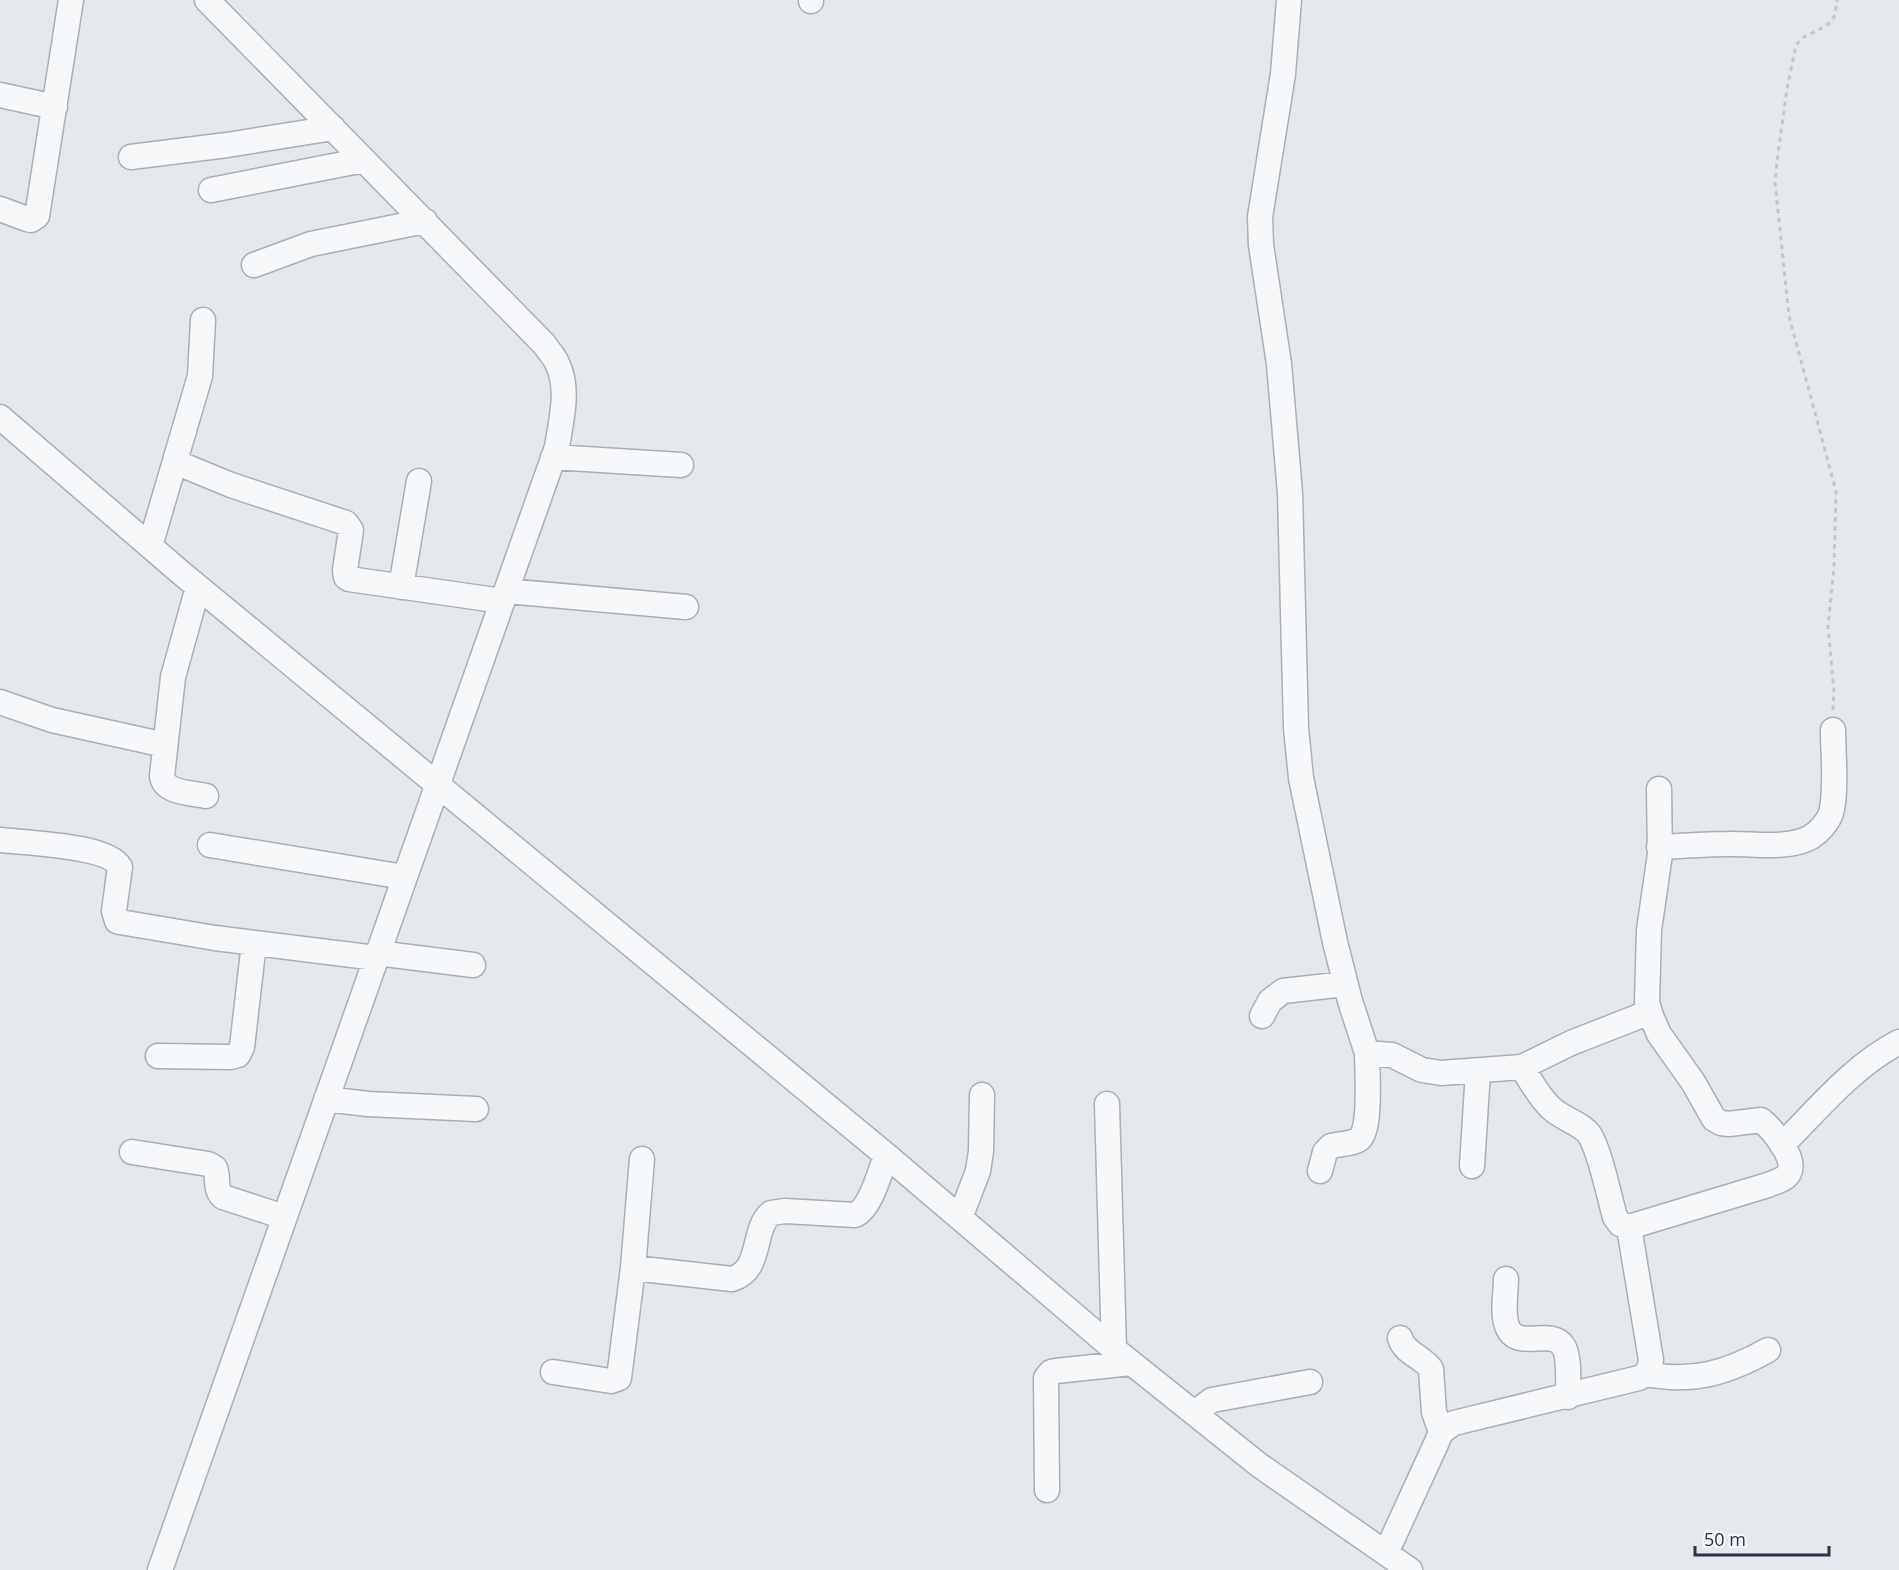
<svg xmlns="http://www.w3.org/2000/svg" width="1899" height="1570" viewBox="0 0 1899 1570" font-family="'Open Sans',sans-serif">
	<rect width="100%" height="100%" fill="#e4e7ec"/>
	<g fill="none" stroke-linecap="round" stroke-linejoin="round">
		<defs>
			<path id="minor" d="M811,0v1
				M1289,0l-6,74 -23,143 1,28 18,119 11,129 6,235 5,50 34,164 15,59 17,52 25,2 30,15 19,3 81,-6c8,13 17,30 29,41 10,10 31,16 38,26 11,16 20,62 26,83l5,7 9,3 22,133c-1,10 -4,14 -12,18l-185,45 -13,9 -5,12 -50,109
				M0,95l55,12
				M131,157l96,-12 106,-17
				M211,190l153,-30
				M0,209l27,10 4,1 6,-4 34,-216
				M254,265l57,-21 114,-23
				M0,417l180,155 706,583 228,194 145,116 151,105
				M553,457l128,8
				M175,462l56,23 115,38 5,7 -6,40 1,7 3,2 153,22
				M150,546l50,-170 3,-56
				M198,587l-25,90 -11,99c2,17 30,17 44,20
				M401,587l18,-106
				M506,591l180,16
				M0,702l52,18 113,25
				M0,840c26,3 108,5 120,27l-6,44 3,10 3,1 95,16 161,20
				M210,845l194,32
				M1659,847c23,-1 47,-3 69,-3 25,-1 60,6 83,-7 8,-5 17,-15 20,-24 6,-22 2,-59 2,-83
				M377,953l96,12
				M1262,1016l8,-15 13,-10 62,-7
				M158,1056l72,1 8,-2 4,-8 12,-104
				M1522,1067l49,-24 79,-31
				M326,1099l42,5 108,5
				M1107,1104l7,245
				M1782,1145c37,-37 71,-79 117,-103
				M132,1152l76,12 7,4c4,10 -1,21 8,29l61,20
				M1472,1166l6,-95
				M1320,1171l5,-19 6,-6c8,-2 20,-2 27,-6 14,-7 9,-72 9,-87
				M960,1218l18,-47 3,-20 1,-56
				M1629,1227l139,-42c6,-3 17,-5 21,-12 8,-15 -17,-44 -28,-53l-32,4 -8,-1 -7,-4 -21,-37 -34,-48 -8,-18 -4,-14 2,-72 11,-76 -1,-65
				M633,1268l9,-109
				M1506,1279c0,14 -4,33 1,47 9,26 44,1 56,20 7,10 5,38 5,51
				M1400,1338c4,15 23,19 31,31l3,43 7,20
				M553,1372l58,9 8,-3 14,-110 99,11c31,-9 19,-49 39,-66l14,-2 70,4c16,-7 25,-43 31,-60
				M1646,1374c47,9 81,-1 122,-24
				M1194,1413l18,-13 98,-18
				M1047,1490l-1,-112 5,-6 5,-1 75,-8
				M160,1570l397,-1123c4,-27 13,-58 0,-84 -3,-7 -9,-13 -13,-19l-337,-344"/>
		</defs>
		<use href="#minor" stroke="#a9aeb7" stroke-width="27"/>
		<path stroke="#c2c5cb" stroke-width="3" stroke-dasharray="4.5 4.5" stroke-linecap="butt" d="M1833,710l1,-19 -6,-65 6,-59 2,-76 -47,-175 -14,-133 3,-30 9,-64 9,-44 6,-7 24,-12 6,-6 3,-5 2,-15"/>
		<use href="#minor" stroke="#f7f8fa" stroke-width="24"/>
	</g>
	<path d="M1695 1546v9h134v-9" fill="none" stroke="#2b3445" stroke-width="3"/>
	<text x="1704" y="1546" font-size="18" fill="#2b3445" stroke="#f4f6f9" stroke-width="4.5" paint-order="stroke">50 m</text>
</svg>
